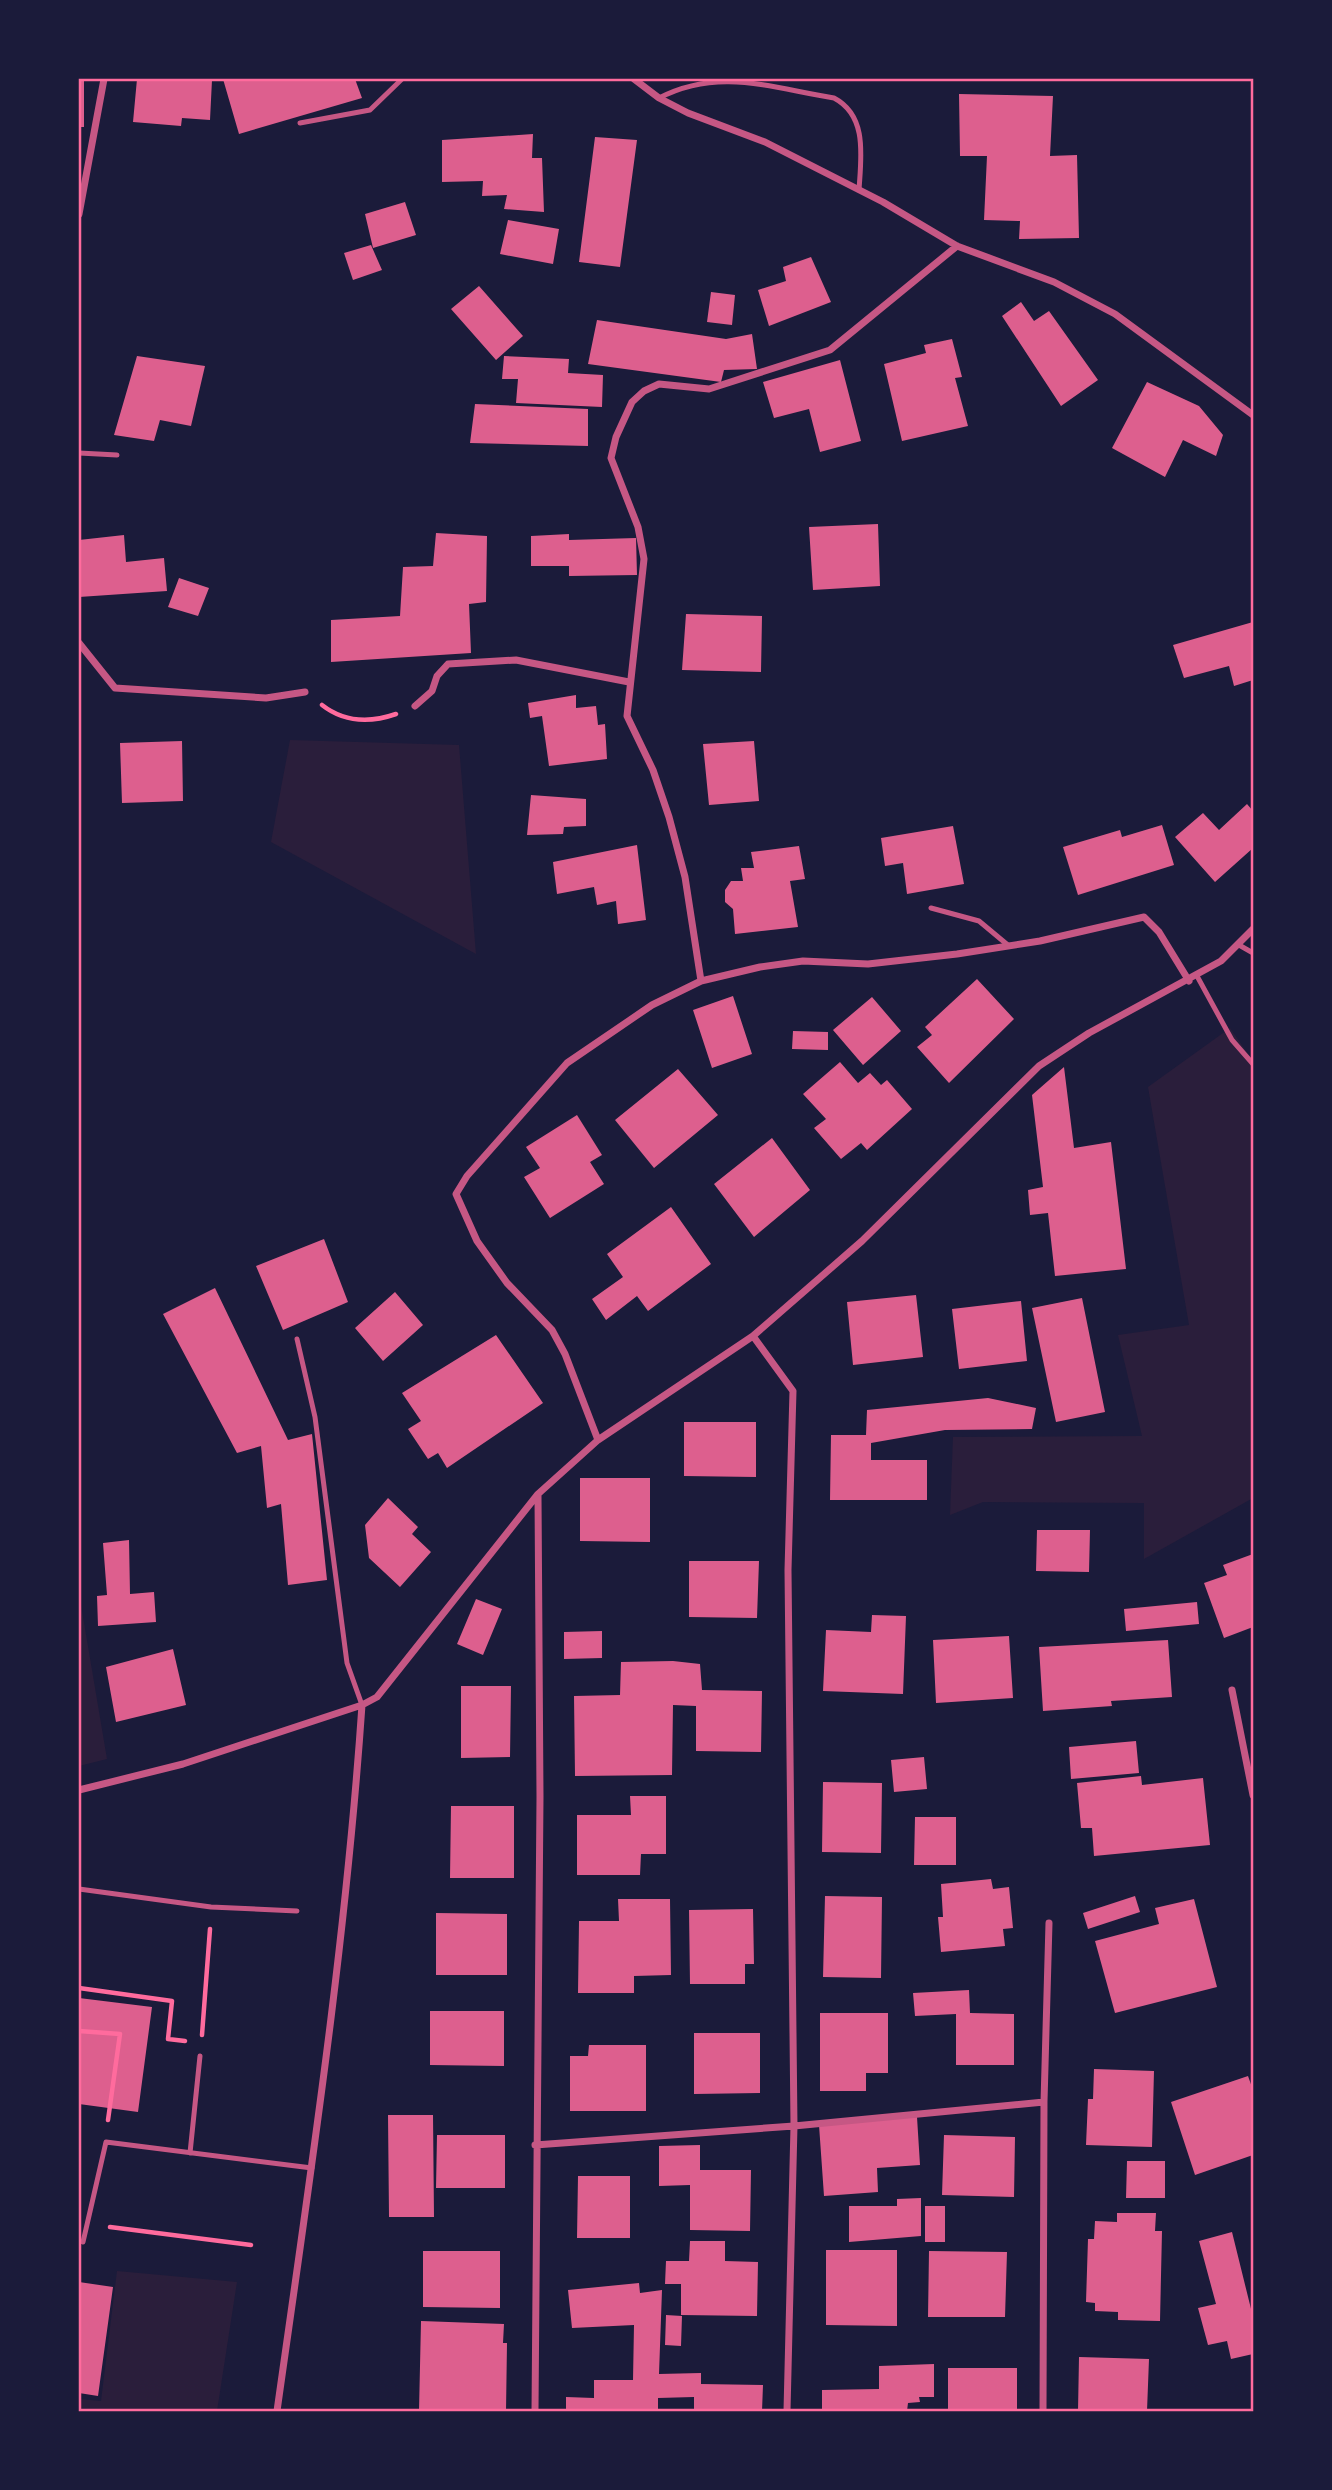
<svg xmlns="http://www.w3.org/2000/svg" width="1332" height="2490" viewBox="0 0 1332 2490" font-family="'Titillium Web',sans-serif">
	<rect width="100%" height="100%" fill="#1b1b3a"/>
	<path fill="#2a1e3b" d="M290,740l169,5 17,209 -205,-112z
		M1230,1028l23,33v437l-109,61v-56l-161,-1 -33,13 3,-78 189,-1 -24,-101 71,-10 -41,-238z
		M79,1593l28,166 -28,7z
		M117,2271l120,11 -20,129h-138v-12l22,2z"/>
	<path fill="#dd5f8e" d="M79,79h5v48h-5z
		M137,79l75,1 -2,40 -28,-2 -1,8 -48,-4z
		M223,79h132l7,19 -123,36z
		M959,94l94,2 -3,60 27,-1 2,83 -60,1 1,-18 -36,-1 3,-64h-27z
		M533,134l-1,24h10l2,54 -40,-3 3,-14 -25,1 1,-15 -41,1v-42z
		M595,137l42,3 -17,127 -41,-5z
		M405,202l11,33 -43,13 -8,-34z
		M508,220l51,9 -6,35 -53,-10z
		M371,245l11,25 -29,10 -9,-27z
		M811,257l20,45 -62,24 -11,-36 28,-9 -3,-14z
		M479,286l44,50 -27,24 -45,-51z
		M711,292l24,3 -3,30 -25,-3z
		M1021,302l13,19 15,-10 49,69 -37,26 -59,-90z
		M597,320l129,19 26,-5 5,35 -33,1 -3,12 -133,-18z
		M952,339l10,38 -7,1 13,48 -66,15 -18,-77 42,-11 -2,-8z
		M137,356l68,10 -14,60 -31,-6 -6,21 -40,-6z
		M504,356l65,3 -1,14 35,2 -1,32 -86,-4 2,-24h-16z
		M840,360l21,81 -41,11 -11,-43 -35,9 -11,-36z
		M1147,382l52,24 24,29 -7,21 -33,-16 -18,37 -53,-29z
		M475,404l113,5v37l-118,-3z
		M878,524l2,62 -67,4 -4,-63z
		M436,533l51,3 -1,66 -17,2 2,49 -140,9v-42l69,-4 3,-49 30,-1z
		M569,534v6l67,-2 1,37 -68,1v-10h-38v-30z
		M124,535l2,27 38,-4 3,33 -88,6v-57z
		M179,578l30,10 -11,28 -30,-9z
		M686,614l76,2 -1,56 -79,-2z
		M1253,622v58l-19,6 -5,-20 -45,12 -11,-33z
		M576,695v13l20,-2 2,19 7,-1 2,35 -58,7 -7,-50 -12,2 -2,-15z
		M182,741l1,60 -61,2 -2,-60z
		M754,741l5,60 -50,4 -6,-61z
		M531,795l55,4v27l-22,1 -1,7 -36,1z
		M1247,804l6,7v37l-38,34 -40,-45 28,-24 16,17z
		M1162,825l12,40 -96,30 -15,-48 57,-17 2,7z
		M953,826l11,58 -57,10 -4,-31 -18,3 -4,-28z
		M637,845l9,75 -28,4 -2,-23 -19,4 -3,-18 -37,7 -4,-32z
		M799,846l6,33 -15,2 8,46 -63,7 -2,-25 -8,-7v-12l6,-9h12l-2,-13h13l-3,-16z
		M977,979l37,40 -65,64 -32,-36 15,-12 -7,-8z
		M733,996l19,58 -40,14 -19,-58z
		M872,997l29,34 -38,34 -30,-35z
		M793,1031l35,1v18l-36,-1z
		M840,1062l18,21 12,-10 11,12 6,-5 25,29 -45,41 -6,-7 -20,16 -27,-31 12,-9 -23,-25z
		M1064,1067l10,81 37,-6 15,127 -71,7 -7,-63 -18,2 -2,-25 15,-3 -11,-92z
		M678,1069l40,46 -64,53 -39,-48z
		M577,1115l25,40 -12,7 14,22 -54,34 -26,-41 16,-9 -14,-21z
		M772,1138l38,52 -56,47 -40,-53z
		M671,1207l40,57 -63,47 -11,-15 -31,24 -14,-21 31,-22 -16,-23z
		M324,1239l24,63 -65,28 -27,-64z
		M215,1288l73,152 24,-6 15,146 -39,5 -7,-81 -14,4 -6,-62 -24,7 -74,-139z
		M395,1292l28,33 -40,36 -28,-33z
		M916,1295l7,62 -70,8 -6,-63z
		M1082,1298l23,114 -49,10 -24,-114z
		M1021,1301l6,60 -68,8 -7,-60z
		M496,1335l47,68 -96,65 -9,-15 -10,6 -20,-30 13,-8 -19,-28z
		M988,1398l48,10 -4,21 -87,1 -74,13v17h56v40h-97l1,-65h35l1,-25z
		M684,1422h72v55l-72,-1z
		M580,1478h70v64l-70,-1z
		M388,1498l30,29 -6,7 19,18 -31,35 -31,-29 -4,-33z
		M1037,1530h53l-1,42 -53,-1z
		M129,1540l1,54 24,-2 2,30 -58,4 -1,-30 10,-1 -4,-52z
		M1253,1554v73l-29,11 -20,-55 23,-8 -4,-10z
		M689,1561h70l-2,57 -68,-1z
		M476,1599l26,10 -19,46 -26,-11z
		M1197,1602l2,22 -73,7 -2,-22z
		M872,1615l34,1 -3,78 -80,-3 3,-61 45,2z
		M602,1631v27l-38,1v-27z
		M1009,1636l4,62 -77,5 -3,-63z
		M1168,1640l4,57 -61,4 1,5 -69,5 -4,-64z
		M173,1649l13,56 -70,17 -10,-55z
		M673,1661l27,3 2,26 60,1 -1,61 -65,-1v-45l-23,-1 -1,70 -97,1 -1,-80 46,-1 1,-33z
		M461,1686h50l-1,71 -49,1z
		M1136,1741l3,32 -68,6 -2,-32z
		M924,1757l3,32 -33,3 -3,-32z
		M1141,1776l1,9 61,-7 7,67 -116,11 -2,-28h-11l-4,-45z
		M823,1782l59,1 -1,70 -59,-1z
		M630,1796h36v58h-25l-1,21h-63v-60h54z
		M451,1806h63v72h-64z
		M915,1817h41v48h-42z
		M991,1879l2,10 16,-2 4,41 -10,1 2,17 -64,6 -3,-35h5l-2,-33z
		M825,1896l57,1 -1,81 -58,-1z
		M1135,1896l5,16 -52,17 -5,-16z
		M618,1899h52l1,76 -37,1v17h-56l1,-72h40z
		M1194,1899l23,88 -102,26 -20,-72 64,-17 -4,-16z
		M753,1909l1,55h-9v20h-55l-1,-74z
		M436,1913l71,1v61h-71z
		M969,1990l1,23 44,1v51h-58v-51l-41,2 -2,-23z
		M79,1998l73,9 -14,105 -59,-8z
		M430,2011h74v55l-74,-1z
		M820,2013h68v60h-22v18h-46z
		M694,2033h66v60l-66,1z
		M589,2045h57v66h-76v-55h18z
		M1094,2069l60,2 -2,76 -66,-2 2,-46h5z
		M1248,2076l5,14v65l-58,20 -24,-73z
		M388,2115h45l1,102h-45z
		M917,2117l3,48 -43,3 1,24 -54,4 -5,-71z
		M437,2135h68v53h-69z
		M944,2135l71,2 -1,60 -72,-2z
		M700,2145v25h51l-1,61 -60,-1v-45l-31,1v-40z
		M1127,2161h38v37h-39z
		M578,2176h52v62h-53z
		M921,2198v38l-72,6v-36h48v-7z
		M925,2206h20v36h-20z
		M1117,2213h39l-1,18h7l-2,90 -42,-1v-8l-23,-1v-8l-9,-1 2,-63h6l1,-18 22,1z
		M1232,2232l21,85v37l-22,5 -4,-18 -19,4 -10,-37 18,-4 -17,-63z
		M690,2241h35v20l33,1 -1,54 -76,-1v-31h-16l1,-23h23z
		M826,2250h71v76l-71,-1z
		M423,2251h77v57l-77,-1z
		M929,2251l78,1 -2,65h-77z
		M79,2282l34,5 -15,109 -19,-3z
		M639,2283l1,10 22,-3 -3,84 42,-1v11l62,1 -1,26h-68v-14l-36,1v13h-92v-14l28,1v-18h39l1,-55 -62,3 -4,-38z
		M666,2315l16,1 -1,30 -16,-1z
		M421,2321l83,3 -1,19h4l-1,68h-87z
		M1079,2357l70,2 -2,52h-69z
		M934,2364v33h-15l1,5 -12,1 -1,8h-85v-21l57,-1v-23z
		M948,2368h69v43h-69z"/>
	<g fill="none" stroke-linecap="round" stroke-linejoin="round">
		<path stroke="#ff6b9d" stroke-width="4.5" d="M322,705c23,18 48,18 74,9
			M79,1988l93,13 -4,38 17,2
			M79,2031l41,3 -12,86
			M202,2035l8,-106
			M110,2227l141,18"/>
		<path stroke="#c65784" stroke-width="5" d="M659,98c60,-31 112,-10 175,0 34,18 27,59 25,92
			M300,123l70,-13 32,-31
			M79,453l38,2
			M931,908l48,13 30,25
			M1239,945l14,8
			M1197,976l35,64 21,24
			M297,1339l18,78 32,246 15,42
			M79,1889l132,18 86,4
			M190,2153l10,-97
			M83,2242l23,-100 206,26"/>
		<path stroke="#c65784" stroke-width="7" d="M634,79l25,19 29,15 77,29 118,60 74,44 97,36 61,32 138,101
			M79,214l25,-135
			M79,643l36,45 151,10 39,-6
			M415,706l17,-15 5,-15 11,-12 68,-4 113,22
			M701,981l-16,-104 -16,-60 -16,-47 -26,-54 17,-157 -6,-32 -27,-69 5,-21 16,-35 12,-11 15,-7 50,5 121,-39 127,-104
			M753,1336l40,55 -5,179 6,556 -7,285
			M598,1440l-33,-86 -13,-24 -45,-47 -30,-42 -21,-47 11,-18 100,-113 85,-58 49,-24 59,-14 43,-6 65,3 89,-10 83,-13 104,-24 15,15 30,49
			M1232,1690l21,105
			M79,1790l104,-26 179,-59 15,-8 161,-203 60,-54 155,-104 109,-95 177,-175 50,-33 132,-72 32,-32
			M535,2145l259,-19 250,-24
			M277,2411c33,-234 69,-470 85,-706
			M535,2411l5,-614 -2,-302
			M1043,2411l1,-309 5,-179"/>
	</g>
	<rect width="1332" height="2490" fill="none" stroke="#1b1b3a" stroke-width="161"/>
	<rect x="80" y="80" width="1172" height="2330" fill="none" stroke="#ff6b9d" stroke-width="2.5"/>
</svg>
